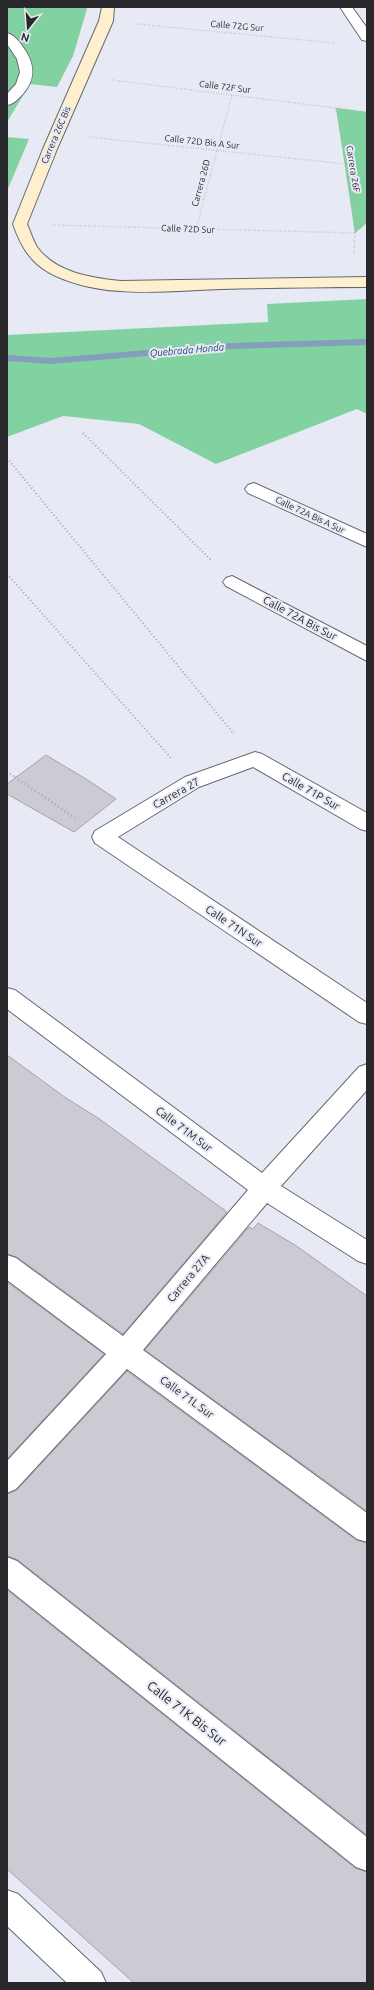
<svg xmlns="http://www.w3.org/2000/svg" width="374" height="1990" viewBox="0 0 374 1990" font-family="Ubuntu,sans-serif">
	<rect width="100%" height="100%" fill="#e7e9f4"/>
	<path fill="#82d2a1" d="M7,7h79l1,2 -14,47 -16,31 -27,-3 -23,38z
		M336,108l31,4v111l-12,10z
		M7,137l22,2 -22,52z
		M367,299v115l-10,-5 -141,55 -77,-40 -76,-8 -56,21v-102l261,-13 -1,-18z"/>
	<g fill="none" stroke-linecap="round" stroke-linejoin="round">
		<path fill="#859ebc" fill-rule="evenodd" d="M367,339v6l-137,4 -179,15 -44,-3v-6l44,3 179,-15z"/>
	</g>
	<path fill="#cdcad4" stroke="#a6a3ad" d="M46,755l40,24 30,20 -42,33 -67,-38v-10z
		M7,1055l59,43 32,20 129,94 -104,122 -106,-77 -10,-3z
		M258,1223l37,22 72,51v215l-222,-161 104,-123 4,2z
		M7,1282l97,72 -97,105z
		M127,1371l229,169 11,3v292l-349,-275 -11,-4v-62l10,-4z
		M7,1590l348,278 12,4v111h-233l-127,-114z"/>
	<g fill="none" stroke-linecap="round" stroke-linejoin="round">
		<defs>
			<path id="street" d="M340,7h12l15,21v13l-5,-1z
				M7,33c7,2 12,8 16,14 13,18 13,34 -3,50 -4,4 -7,7 -13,8v-11l9,-10 4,-12 -3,-13 -10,-15z
				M254,483l113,51v13l-119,-54 -3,-4 3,-4z
				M232,576l135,70v15l-141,-75 -3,-4 3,-4z
				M255,752l7,2 105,59v18l-7,-2 -107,-62 -54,20 -81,50 249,166v21l-8,-2 -264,-179 -3,-6 3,-6 90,-54z
				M7,988l8,2 247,183 97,-106 8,-3v26l-86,96 86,54v24l-9,-3 -91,-58 -124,147 224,163v29l-10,-3 -230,-170 -111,120 -9,4v-32l99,-107 -99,-74v-25l9,3 107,78 125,-146 -241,-181z
				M7,1557l10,4 350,276v34l-11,-4 -349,-279z
				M7,1890l11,4 83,78 5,11h-39l-60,-57z"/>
			<path id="secondary" d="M102,7h12l-1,14 -56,128 -30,75c3,7 6,16 10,23 19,26 55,31 84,34l246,-4v10c-49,0 -97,1 -146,2 -56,2 -122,11 -173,-17 -19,-11 -28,-28 -35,-48l30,-75 56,-128z"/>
		</defs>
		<use href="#street" stroke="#676972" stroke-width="2"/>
		<use href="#secondary" stroke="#676972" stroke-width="2"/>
		<path stroke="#a4a6ae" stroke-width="1.5" stroke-dasharray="0.5 2" stroke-linecap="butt" d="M137,24l198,19
			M112,80l255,32
			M89,137l257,27
			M53,225l302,8 -9,-69 -10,-56
			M196,229l36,-134
			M354,253l1,-20 12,-15"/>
		<path stroke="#a4a6ae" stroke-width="2" stroke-dasharray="1 2.5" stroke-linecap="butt" d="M83,433l128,127
			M7,458l227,276
			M7,574l164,184
			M7,772l9,6"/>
		<path stroke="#a4a6ae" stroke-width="2.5" stroke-dasharray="1 3" stroke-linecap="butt" d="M15,777l60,41"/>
		<use href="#street" fill="#fff" fill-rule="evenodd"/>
		<use href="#secondary" fill="#fef0cf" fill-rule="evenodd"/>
	</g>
	<g text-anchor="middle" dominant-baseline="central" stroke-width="4" stroke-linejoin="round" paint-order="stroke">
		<g font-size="9" fill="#28282c" stroke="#e7e9f4">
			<text transform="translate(237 26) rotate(5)">Calle 72G Sur</text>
			<text transform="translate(225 87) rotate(7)">Calle 72F Sur</text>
			<text transform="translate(56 135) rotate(-67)">Carrera 26C Bis</text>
			<text transform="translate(202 142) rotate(6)">Calle 72D Bis A Sur</text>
			<text transform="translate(353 169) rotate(81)">Carrera 26F</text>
			<text transform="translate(201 183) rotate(-75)">Carrera 26D</text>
			<text transform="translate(188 229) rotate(2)">Calle 72D Sur</text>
			<text transform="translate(310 515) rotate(25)">Calle 72A Bis A Sur</text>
		</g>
		<g font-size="10" font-style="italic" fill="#17416b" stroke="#e7e9f4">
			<text transform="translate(187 350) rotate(-5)">Quebrada Honda</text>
		</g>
		<g font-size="11" fill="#28282c" stroke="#e7e9f4">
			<text transform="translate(300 618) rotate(28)">Calle 72A Bis Sur</text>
			<text transform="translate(311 791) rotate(30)">Calle 71P Sur</text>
			<text transform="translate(176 793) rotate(-29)">Carrera 27</text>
			<text transform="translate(234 926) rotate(34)">Calle 71N Sur</text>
			<text transform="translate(184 1129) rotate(37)">Calle 71M Sur</text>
			<text transform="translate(188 1278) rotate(-50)">Carrera 27A</text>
			<text transform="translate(187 1397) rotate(36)">Calle 71L Sur</text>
		</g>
		<g font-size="13" fill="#28282c" stroke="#e7e9f4">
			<text transform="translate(187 1713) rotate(38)">Calle 71K Bis Sur</text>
		</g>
	</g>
	<rect width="374" height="1990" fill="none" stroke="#28282c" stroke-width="16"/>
	<g transform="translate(28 28) rotate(197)" stroke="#e7e9f4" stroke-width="3" paint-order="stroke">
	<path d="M0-3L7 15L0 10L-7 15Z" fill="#28282c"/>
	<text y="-6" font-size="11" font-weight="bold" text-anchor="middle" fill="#28282c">N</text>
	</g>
</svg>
